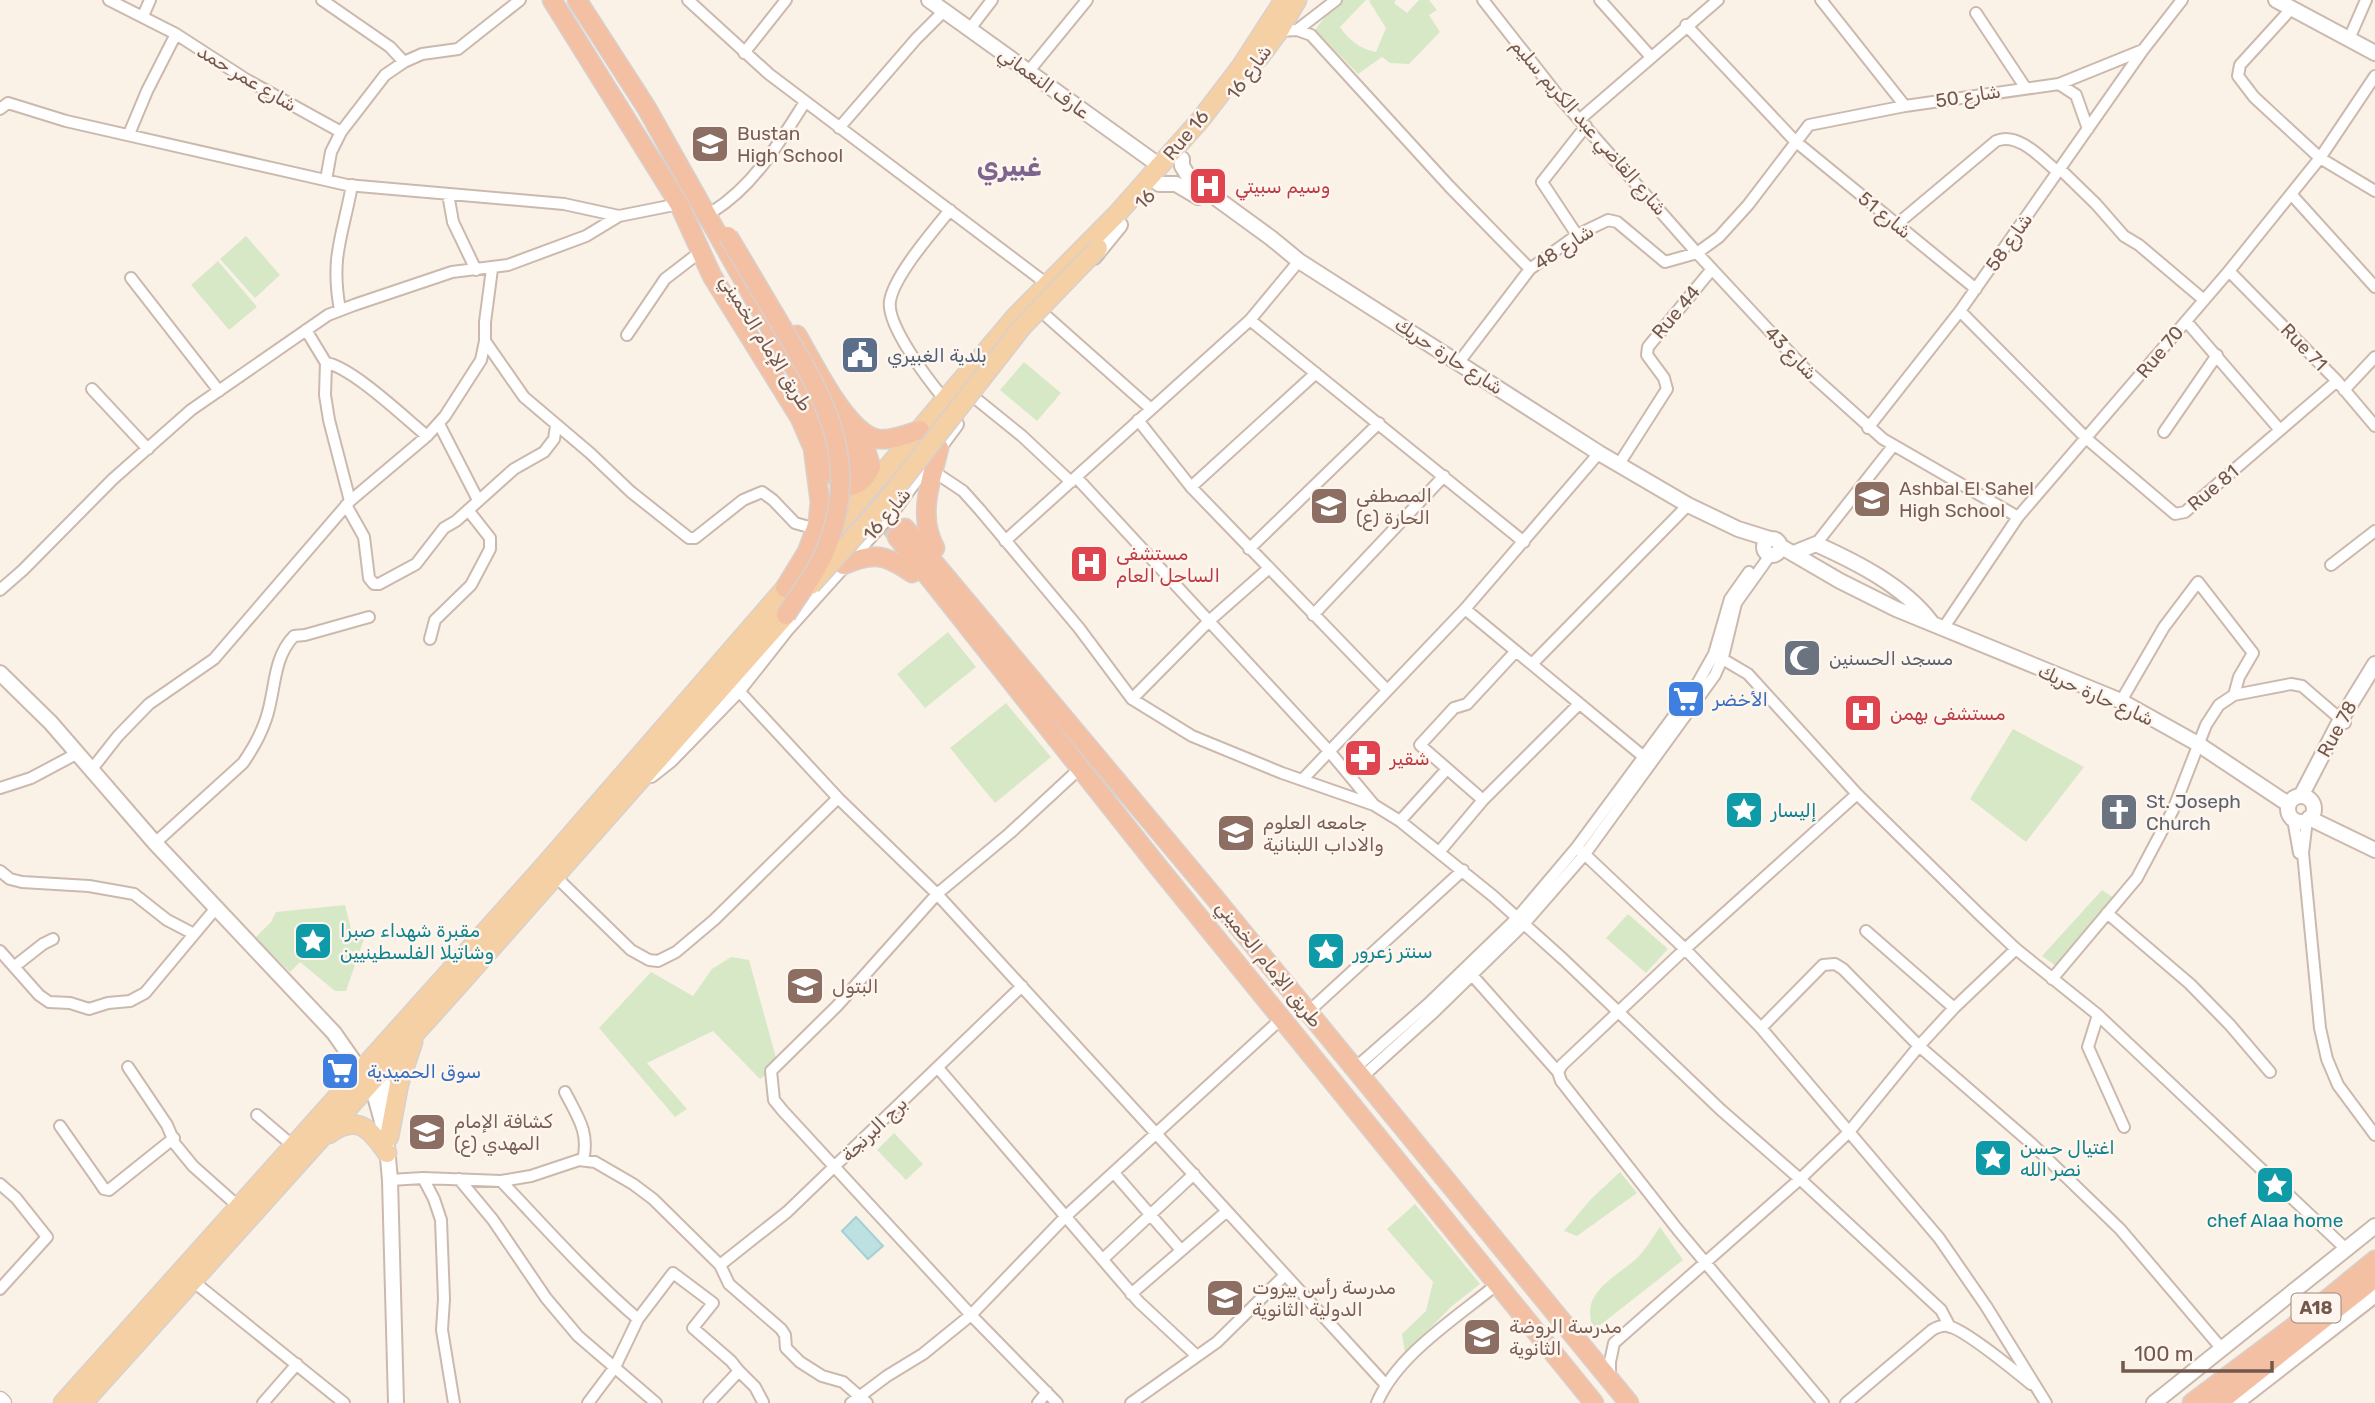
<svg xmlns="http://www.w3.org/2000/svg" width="2375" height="1403" viewBox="0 0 2375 1403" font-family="Rubik,Cairo,sans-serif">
	<rect width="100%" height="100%" fill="#fbf2e7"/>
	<path fill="#d7e8c7" d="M1343,0h23l-26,27c9,13 20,22 36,25l10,-24 -17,-27 2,-1h25l-2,3 13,10 12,-13h10l8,10 -8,5 11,17 -31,32 -19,-1 -8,-6 -24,17 -43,-44 9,-12z
		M246,236l34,39 -25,23 -35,-39z
		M218,261l39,46 -28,23 -38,-45z
		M1024,362l37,31 -24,28 -37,-31z
		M948,632l28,35 -51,41 -28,-34z
		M1006,703l45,54 -56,46 -45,-55z
		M2013,729l71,38 -58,75 -56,-43z
		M2102,890l12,8 -58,68 -14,-10z
		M345,905l7,28 12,-4 1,7 -19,55h-11l-35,-29 -10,10 -35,-34 16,-16 5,-10z
		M1628,914l40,35 -22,24 -40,-35z
		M731,957l18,3 29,105 -18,14 -47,-48 -66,32 40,46 -12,8 -76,-89 52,-56 42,24 19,-27z
		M894,1133l29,31 -17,16 -29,-30z
		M1620,1172l17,21 -60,43 -13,-5 27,-32z
		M1415,1204l65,80 -28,22 -47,47 -3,-19 24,-23 7,-29 -46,-53z
		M1660,1227l23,33 -89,70c-16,-37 20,-51 43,-72 9,-9 16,-21 23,-31z"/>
	<path fill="#bde1e3" stroke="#a4d1d4" stroke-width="2" d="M856,1217l27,29 -15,13 -26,-28z"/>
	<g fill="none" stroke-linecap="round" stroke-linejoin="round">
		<path stroke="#d9ccc0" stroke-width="18" stroke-dasharray="18 9" stroke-linecap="butt" d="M857,484l40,53"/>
		<defs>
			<path id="minor" d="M109,0l67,34 71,46 94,52
				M322,0l68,47 14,15
				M688,0l81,74 278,210
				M1483,0l77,98 137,155 108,116 78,70 135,78
				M1600,0l51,57
				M1821,0l84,106
				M2291,9l-51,56 -2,11 16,21 66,61 55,33
				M1976,13l49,74
				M143,16l7,-16
				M1686,25l109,116 181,148
				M969,30l23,-30
				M1297,30l39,-30
				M1279,31l18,-1 14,5 138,151 81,83
				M2349,39l17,-39
				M744,53l42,-53
				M1028,72l59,-72
				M2059,84l17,11 12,34
				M0,109l8,-6 58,18 281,64 217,19 55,12
				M1579,120l139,-120
				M839,128l77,-89 28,-28
				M129,134l18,-43 29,-57
				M2060,169l36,35 28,32 15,9 65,55
				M326,180l5,-28 10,-20 44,-57 19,-13 18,-8 36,-5 62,-49
				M448,194l5,28 23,48
				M2291,194l84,93
				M712,212c42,-26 67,-69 93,-110
				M1896,225l100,-84c22,-10 46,18 62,31
				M1577,235l-35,-53 44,-56
				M2229,271l108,110 38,45
				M131,278l88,113
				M340,310c-10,-54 3,-75 12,-125
				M1960,311l127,128 88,75 10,-2 152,-131
				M1044,314l107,95
				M1250,320l274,222
				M2186,321l94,109
				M306,330l20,33 -1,32 4,25 21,81
				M627,335l38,-56 35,-27
				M485,341l39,56 66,56 41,39 58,46h6l48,-38 19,-8 11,8 22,23 21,6
				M1459,362l71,-93 47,-34 31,-15 9,2 48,40 32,-9 22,-16 29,-32 61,-80 96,-19 154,-22 84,-34
				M326,363c26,4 79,55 101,73
				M92,389l56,60
				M2344,390l31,-33
				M975,398l47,38 49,46
				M945,400c-16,-19 -59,-75 -55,-99 4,-25 43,-70 60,-91
				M1138,420l53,67 196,203
				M439,424l39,76
				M1868,428l92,-117 183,-261 39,-50
				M2164,432l53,-77
				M1619,464l48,-75 -3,-11 -17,-23 1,-8 64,-78
				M930,469l33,22 17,19 99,118 53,71 60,37 90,37 92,32 26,16 93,75 70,63 158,151 79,69 141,131 9,17
				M1076,477l253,274 45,54
				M1191,487l125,-114
				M346,505l18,32 5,41 5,6h5l37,-20 28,-36 12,-7 58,-52 30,-17 10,-13 2,-13
				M1005,541l245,-221 49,-59
				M1816,544l77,-98
				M1249,549l130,-126
				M2331,565l44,-34
				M0,590l23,-20 90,-91 78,-69 137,-95 26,-10 98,-33 56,-7 78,-29 33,-20 60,-12
				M1465,609l179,148
				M1313,615l131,-139
				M1944,627l74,-110 211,-246 91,-113 55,-82
				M430,639l5,-19 36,-35 19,-36v-11l-22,-28
				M1714,654l34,20 109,120 123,121 36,34 82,66 248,234
				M1532,664l156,-159
				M738,690l100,108 99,96 449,491
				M1132,699l77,-78 59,-52
				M2121,701l43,-74 34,-45 55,71 -14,24 -5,18
				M92,769l26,-33 31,-32 65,-45 136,-158 77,-65 18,-20 36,-56 4,-19v-19l7,-53
				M1302,780l163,-171 134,-156
				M0,788l31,-10 47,-25
				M1483,800l-63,-55 34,-37 13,-4 49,-53
				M2293,819l6,34
				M2307,820l-4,33 17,175 7,31 11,26 37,50
				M1400,821l47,-52
				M155,843l88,-80c9,-13 18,-29 23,-44 10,-29 6,-60 28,-83l11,-1 64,-18
				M1577,847l108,102 76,79 178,210 47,68 60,97
				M1440,851l43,-51 96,-96
				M0,871l10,8 12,3 67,4 45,8 33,26 27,14
				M555,876l76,74 18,10 9,1 18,-9 38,-32 124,-122
				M2107,913l83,71 40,41 40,47
				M1866,931l88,77
				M0,951l39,44 10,7 21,1 19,6 19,-6 22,-2 15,-8 71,-85
				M15,966l28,-22 10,-5
				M1472,975l86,97
				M2052,979l85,-101 36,-68 33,-85 13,-20 15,-10 57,-11 11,2 43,37
				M1307,1013l156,-143
				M2098,1015l-10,32 36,80
				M1761,1028l62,-63 12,-1 8,5 76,77 114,99 87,84 102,120
				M128,1067l39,58 8,19 18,22 46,41
				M938,1068l201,234 58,54
				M1354,1069l74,-65 89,-86 60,-71 119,-161 18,-32 16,-55 19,-27
				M1361,1078l73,-66 90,-88 61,-70 130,-179 8,-18 13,-54 35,-49
				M565,1092c12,24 25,40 18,68
				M257,1115l35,30
				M60,1126l40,57 4,6 5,1 65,-52
				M1114,1173l67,77
				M423,1178l11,21 7,21 3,79 -2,31 12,73
				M459,1179l34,41 53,78 32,38 78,67
				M390,1180l33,-2 78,3 30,-5 48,-16 16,2 38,22 20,15 67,66 9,19 52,45 4,6 1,13 14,14 22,14 21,6 24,21
				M501,1181c45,47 88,96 137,138l-23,48 -27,36
				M0,1184l16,14 31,39 -47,52
				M1103,1259l91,-85
				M720,1265l67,-53 235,-226
				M194,1282l150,121
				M1131,1294l96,-83
				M638,1319l35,-46 40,30 -20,25 38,33 8,10
				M1610,1378v-16l4,-19 186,-164 48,-46 71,-87 35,-38 62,-59
				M263,1403l34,-39
				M709,1403l30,-32 16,16 8,15
				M851,1403l36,-27 36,-22 48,-39 95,-99 215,-197
				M1038,1403l9,-11
				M1057,1403l-86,-88 -188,-204 -9,-11 -3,-29 66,-65 100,-112 73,-61 66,-61
				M1131,1403l86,-61 68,-67
				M1377,1403c20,-48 79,-85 119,-118
				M1823,1403l-145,-173 -117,-149 -3,-9 4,-7 123,-116 172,-155
				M1846,1403l86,-73c5,-3 10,-5 16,-4 18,4 67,45 83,58"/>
			<path id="tertiary" d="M929,0l231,166
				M2276,0l99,53
				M1182,159v7l8,13 81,59 28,23 300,192 89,52 50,24 32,10
				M1159,184h17l22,13
				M1094,257l26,-32
				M1764 547a8 8 0 1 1 16 0a8 8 0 1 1-16 0Z
				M1780,546l60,35 56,28 225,92 77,43 90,60
				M1794,553l22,-9c40,18 88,42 115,78
				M0,673l51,50 104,120 179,190 39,56 13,47 4,44 6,223
				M651,775l19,-15 68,-70 49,-62 104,-116 65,-88
				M2301,796l39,-75 35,-57
				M2288 809a13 13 0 1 1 26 0a13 13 0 1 1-26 0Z
				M2309,818l66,32
				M375,1068l8,15 6,31
				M2154,1403l221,-177
				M2236,1403l139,-108"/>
			<path id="secondary" d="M0,1400l3,3"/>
			<path id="primary" d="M1259,58l20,-27 18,-31
				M830,535l185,-218 102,-103 84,-95 39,-51 44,-68
				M329,1134c29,-21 42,-4 58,19
				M389,1137l10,-53 14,-42
				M63,1403l481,-537 250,-288
				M83,1403l374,-416 329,-372"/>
			<path id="trunk" d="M552,0l127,204 33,72 88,142 13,30 7,54 -2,20 -11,30 -22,36
				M577,0l69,107 138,245 27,41
				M797,335c16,27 50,99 81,104 14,2 30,-5 42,-9
				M804,406l47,69
				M833,425l29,44
				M818,449l15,25 13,12c12,1 21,-9 25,-19l-5,-16 -14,-24
				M905,528l309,369 415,506
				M897,537l263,332 434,534
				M935,548c-18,-33 -4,-66 4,-100
				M843,565c31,-13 42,-11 69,8
				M2192,1403l105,-79 78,-64
				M2218,1403l157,-125"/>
		</defs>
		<use href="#minor" stroke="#ccb9ae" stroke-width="14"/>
		<use href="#tertiary" stroke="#ccb9ae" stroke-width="18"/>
		<use href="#secondary" stroke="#d1bbaf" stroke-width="19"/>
		<use href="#primary" stroke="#d8d0cd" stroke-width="21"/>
		<use href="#trunk" stroke="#d8d0cd" stroke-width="21"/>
		<use href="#minor" stroke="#fff" stroke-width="10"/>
		<use href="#tertiary" stroke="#fff" stroke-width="14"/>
		<use href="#secondary" stroke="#fff" stroke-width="16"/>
		<use href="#primary" stroke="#f5d0a5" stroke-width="18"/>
		<use href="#trunk" stroke="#f3c0a4" stroke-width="18"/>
		<defs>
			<path id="primary-bridge" d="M811,585l71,-79 140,-179 76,-79"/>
			<path id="trunk-bridge" d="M728,236c19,32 38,64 57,96 42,70 75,132 42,214 -9,25 -27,46 -41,69"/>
		</defs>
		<use href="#primary-bridge" stroke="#d8d0cd" stroke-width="21" stroke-linecap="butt"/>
		<use href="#trunk-bridge" stroke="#d8d0cd" stroke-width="21" stroke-linecap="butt"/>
		<use href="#primary-bridge" stroke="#f5d0a5" stroke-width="18"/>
		<use href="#trunk-bridge" stroke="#f3c0a4" stroke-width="18"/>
	</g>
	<defs>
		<symbol id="school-square" viewBox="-11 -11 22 22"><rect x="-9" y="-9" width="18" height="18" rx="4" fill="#8d6e63" stroke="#fef6ee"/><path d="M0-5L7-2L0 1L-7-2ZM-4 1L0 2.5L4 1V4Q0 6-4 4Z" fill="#fff"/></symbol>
		<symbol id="hospital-square" viewBox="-11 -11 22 22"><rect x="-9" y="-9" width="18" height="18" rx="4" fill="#e0444e" stroke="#fef6ee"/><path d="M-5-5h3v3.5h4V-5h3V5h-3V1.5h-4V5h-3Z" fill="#fff"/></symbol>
		<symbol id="civic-square" viewBox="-11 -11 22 22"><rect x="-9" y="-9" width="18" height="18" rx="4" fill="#5c6f8a" stroke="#fef6ee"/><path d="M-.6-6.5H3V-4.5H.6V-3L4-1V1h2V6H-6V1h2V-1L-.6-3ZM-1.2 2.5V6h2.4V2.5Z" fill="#fff"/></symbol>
		<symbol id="mosque-square" viewBox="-11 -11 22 22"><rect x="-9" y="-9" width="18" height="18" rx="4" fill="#6b7280" stroke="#fef6ee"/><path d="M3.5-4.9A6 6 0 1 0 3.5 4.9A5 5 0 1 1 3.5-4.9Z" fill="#fff"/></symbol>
		<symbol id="supermarket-square" viewBox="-11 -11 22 22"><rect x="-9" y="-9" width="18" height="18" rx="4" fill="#3f7fe0" stroke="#fef6ee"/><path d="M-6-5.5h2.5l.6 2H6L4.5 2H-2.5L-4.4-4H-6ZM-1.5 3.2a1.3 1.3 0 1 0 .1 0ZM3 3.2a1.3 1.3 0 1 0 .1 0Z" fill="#fff"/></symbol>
		<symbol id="pharmacy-square" viewBox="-11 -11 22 22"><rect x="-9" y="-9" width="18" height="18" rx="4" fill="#e0444e" stroke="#fef6ee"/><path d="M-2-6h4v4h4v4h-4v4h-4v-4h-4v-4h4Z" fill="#fff"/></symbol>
		<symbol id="sight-square" viewBox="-11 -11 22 22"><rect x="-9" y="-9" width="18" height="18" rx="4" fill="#0f9aa8" stroke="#fef6ee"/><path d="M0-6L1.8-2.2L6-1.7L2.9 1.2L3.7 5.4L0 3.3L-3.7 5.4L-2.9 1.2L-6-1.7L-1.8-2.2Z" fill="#fff"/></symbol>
		<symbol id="church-square" viewBox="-11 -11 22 22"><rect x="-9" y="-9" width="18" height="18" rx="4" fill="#6b7280" stroke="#fef6ee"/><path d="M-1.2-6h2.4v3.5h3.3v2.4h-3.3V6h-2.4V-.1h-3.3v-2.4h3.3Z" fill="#fff"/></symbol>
		<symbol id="university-square" viewBox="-11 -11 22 22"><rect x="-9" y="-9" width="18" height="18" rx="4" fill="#8d6e63" stroke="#fef6ee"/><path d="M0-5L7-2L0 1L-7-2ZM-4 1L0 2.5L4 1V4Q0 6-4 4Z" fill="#fff"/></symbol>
	</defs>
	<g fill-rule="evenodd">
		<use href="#school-square" x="688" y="122" width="44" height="44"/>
		<use href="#hospital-square" x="1186" y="164" width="44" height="44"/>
		<use href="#civic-square" x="838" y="333" width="44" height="44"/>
		<use href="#school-square" x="1850" y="477" width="44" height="44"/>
		<use href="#school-square" x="1307" y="484" width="44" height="44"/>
		<use href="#hospital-square" x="1067" y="542" width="44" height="44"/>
		<use href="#mosque-square" x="1780" y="636" width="44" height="44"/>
		<use href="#supermarket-square" x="1664" y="677" width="44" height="44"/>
		<use href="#hospital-square" x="1841" y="691" width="44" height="44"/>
		<use href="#pharmacy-square" x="1341" y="736" width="44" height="44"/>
		<use href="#sight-square" x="1722" y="788" width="44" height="44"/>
		<use href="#church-square" x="2097" y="790" width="44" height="44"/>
		<use href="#university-square" x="1214" y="811" width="44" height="44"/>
		<use href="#sight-square" x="291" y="919" width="44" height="44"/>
		<use href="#sight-square" x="1304" y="929" width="44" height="44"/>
		<use href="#school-square" x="783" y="964" width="44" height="44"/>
		<use href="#supermarket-square" x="318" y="1049" width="44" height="44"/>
		<use href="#university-square" x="405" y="1110" width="44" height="44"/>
		<use href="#sight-square" x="1971" y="1136" width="44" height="44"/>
		<use href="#sight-square" x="2253" y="1163" width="44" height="44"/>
		<use href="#school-square" x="1203" y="1276" width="44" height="44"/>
		<use href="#school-square" x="1460" y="1315" width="44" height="44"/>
	</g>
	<g text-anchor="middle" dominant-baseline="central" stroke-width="5" stroke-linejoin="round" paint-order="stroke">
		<rect fill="#fef6ee" stroke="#9d877d" stroke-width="2" x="2291.5" y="1293.5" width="49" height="29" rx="5"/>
		<g font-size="18" font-weight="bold" fill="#73584d">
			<text x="2316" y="1308">A18</text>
		</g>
		<g font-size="19" fill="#73584d" stroke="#fef6ee">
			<text transform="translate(1249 72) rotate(-54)">شارع 16</text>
			<text transform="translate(247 78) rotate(31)">شارع عمر حمد</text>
			<text transform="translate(1044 83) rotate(36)">عارف النعماني</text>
			<text transform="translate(1968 96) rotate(-9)">شارع 50</text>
			<text transform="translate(1589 127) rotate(49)">شارع القاضي عبد الكريم سليم</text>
			<text transform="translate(1186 135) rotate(-50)">Rue 16</text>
			<text transform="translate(1145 199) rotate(-46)">16</text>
			<text transform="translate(1885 215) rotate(39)">شارع 51</text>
			<text transform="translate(2009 242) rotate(-55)">شارع 58</text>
			<text transform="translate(1564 247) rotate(-33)">شارع 48</text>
			<text transform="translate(1676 312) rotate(-50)">Rue 44</text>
			<text transform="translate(766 343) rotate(58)">طريق الإمام الخميني</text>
			<text transform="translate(2304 347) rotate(46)">Rue 71</text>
			<text transform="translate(2160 352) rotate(-50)">Rue 70</text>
			<text transform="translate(1791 353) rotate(46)">شارع 43</text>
			<text transform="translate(1449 356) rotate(33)">شارع حارة حريك</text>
			<text transform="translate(2213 488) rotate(-40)">Rue 81</text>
			<text transform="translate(887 514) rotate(-50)">شارع 16</text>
			<text transform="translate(2096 695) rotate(24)">شارع حارة حريك</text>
			<text transform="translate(2337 729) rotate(-61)">Rue 78</text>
			<text transform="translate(1269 964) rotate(51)">طريق الإمام الخميني</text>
			<text transform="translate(874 1129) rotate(-44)">برج البرنجة</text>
		</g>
		<g font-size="19" fill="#785e54" stroke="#fef6ee" text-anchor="start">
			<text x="737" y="133">Bustan<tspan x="737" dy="22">High School</tspan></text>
			<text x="1899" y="488">Ashbal El Sahel<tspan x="1899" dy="22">High School</tspan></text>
			<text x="1356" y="495">المصطفى<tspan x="1356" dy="22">الحارة (ع)</tspan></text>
			<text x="1263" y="822">جامعه العلوم<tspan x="1263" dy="22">والاداب اللبنانية</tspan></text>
			<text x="832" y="986">البتول</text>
			<text x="454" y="1121">كشافة الإمام<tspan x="454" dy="22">المهدي (ع)</tspan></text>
			<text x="1252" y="1287">مدرسة رأس بيروت<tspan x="1252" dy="22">الدولية الثانوية</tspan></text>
			<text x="1509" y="1326">مدرسة الروضة<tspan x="1509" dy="22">الثانوية</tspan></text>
		</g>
		<g font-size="19" fill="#be3a42" stroke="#fef6ee" text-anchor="start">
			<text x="1235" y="186">وسيم سبيتي</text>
			<text x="1116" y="553">مستشفى<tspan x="1116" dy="22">الساحل العام</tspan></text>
			<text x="1890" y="713">مستشفى بهمن</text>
			<text x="1390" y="758">شقير</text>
		</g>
		<g font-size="19" fill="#4e5e75" stroke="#fef6ee" text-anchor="start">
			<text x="887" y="355">بلدية الغبيري</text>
		</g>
		<g font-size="19" fill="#5b616d" stroke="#fef6ee" text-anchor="start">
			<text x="1829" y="658">مسجد الحسنين</text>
			<text x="2146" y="801">St. Joseph<tspan x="2146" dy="22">Church</tspan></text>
		</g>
		<g font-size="19" fill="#366cbe" stroke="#fef6ee" text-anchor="start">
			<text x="1713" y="699">الأخضر</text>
			<text x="367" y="1071">سوق الحمیدیة</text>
		</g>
		<g font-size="19" fill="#0d838f" stroke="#fef6ee" text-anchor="start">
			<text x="1771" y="810">إليسار</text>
			<text x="340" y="930">مقبرة شهداء صبرا<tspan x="340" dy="22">وشاتيلا الفلسطينيين</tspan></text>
			<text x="1353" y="951">سنتر زعرور</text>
			<text x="2020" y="1147">اغتيال حسن<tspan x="2020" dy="22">نصر الله</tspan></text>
			<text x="2275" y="1220" text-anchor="middle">chef Alaa home</text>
		</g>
		<g font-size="26" font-weight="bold" fill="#7d658f" stroke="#fef6ee">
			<text x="1009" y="167">غبيري</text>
		</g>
	</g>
	<path d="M2123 1361v10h149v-10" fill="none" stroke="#73584d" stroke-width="3.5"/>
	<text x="2134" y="1361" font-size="21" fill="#73584d" stroke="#fef6ee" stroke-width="5" paint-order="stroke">100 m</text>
</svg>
